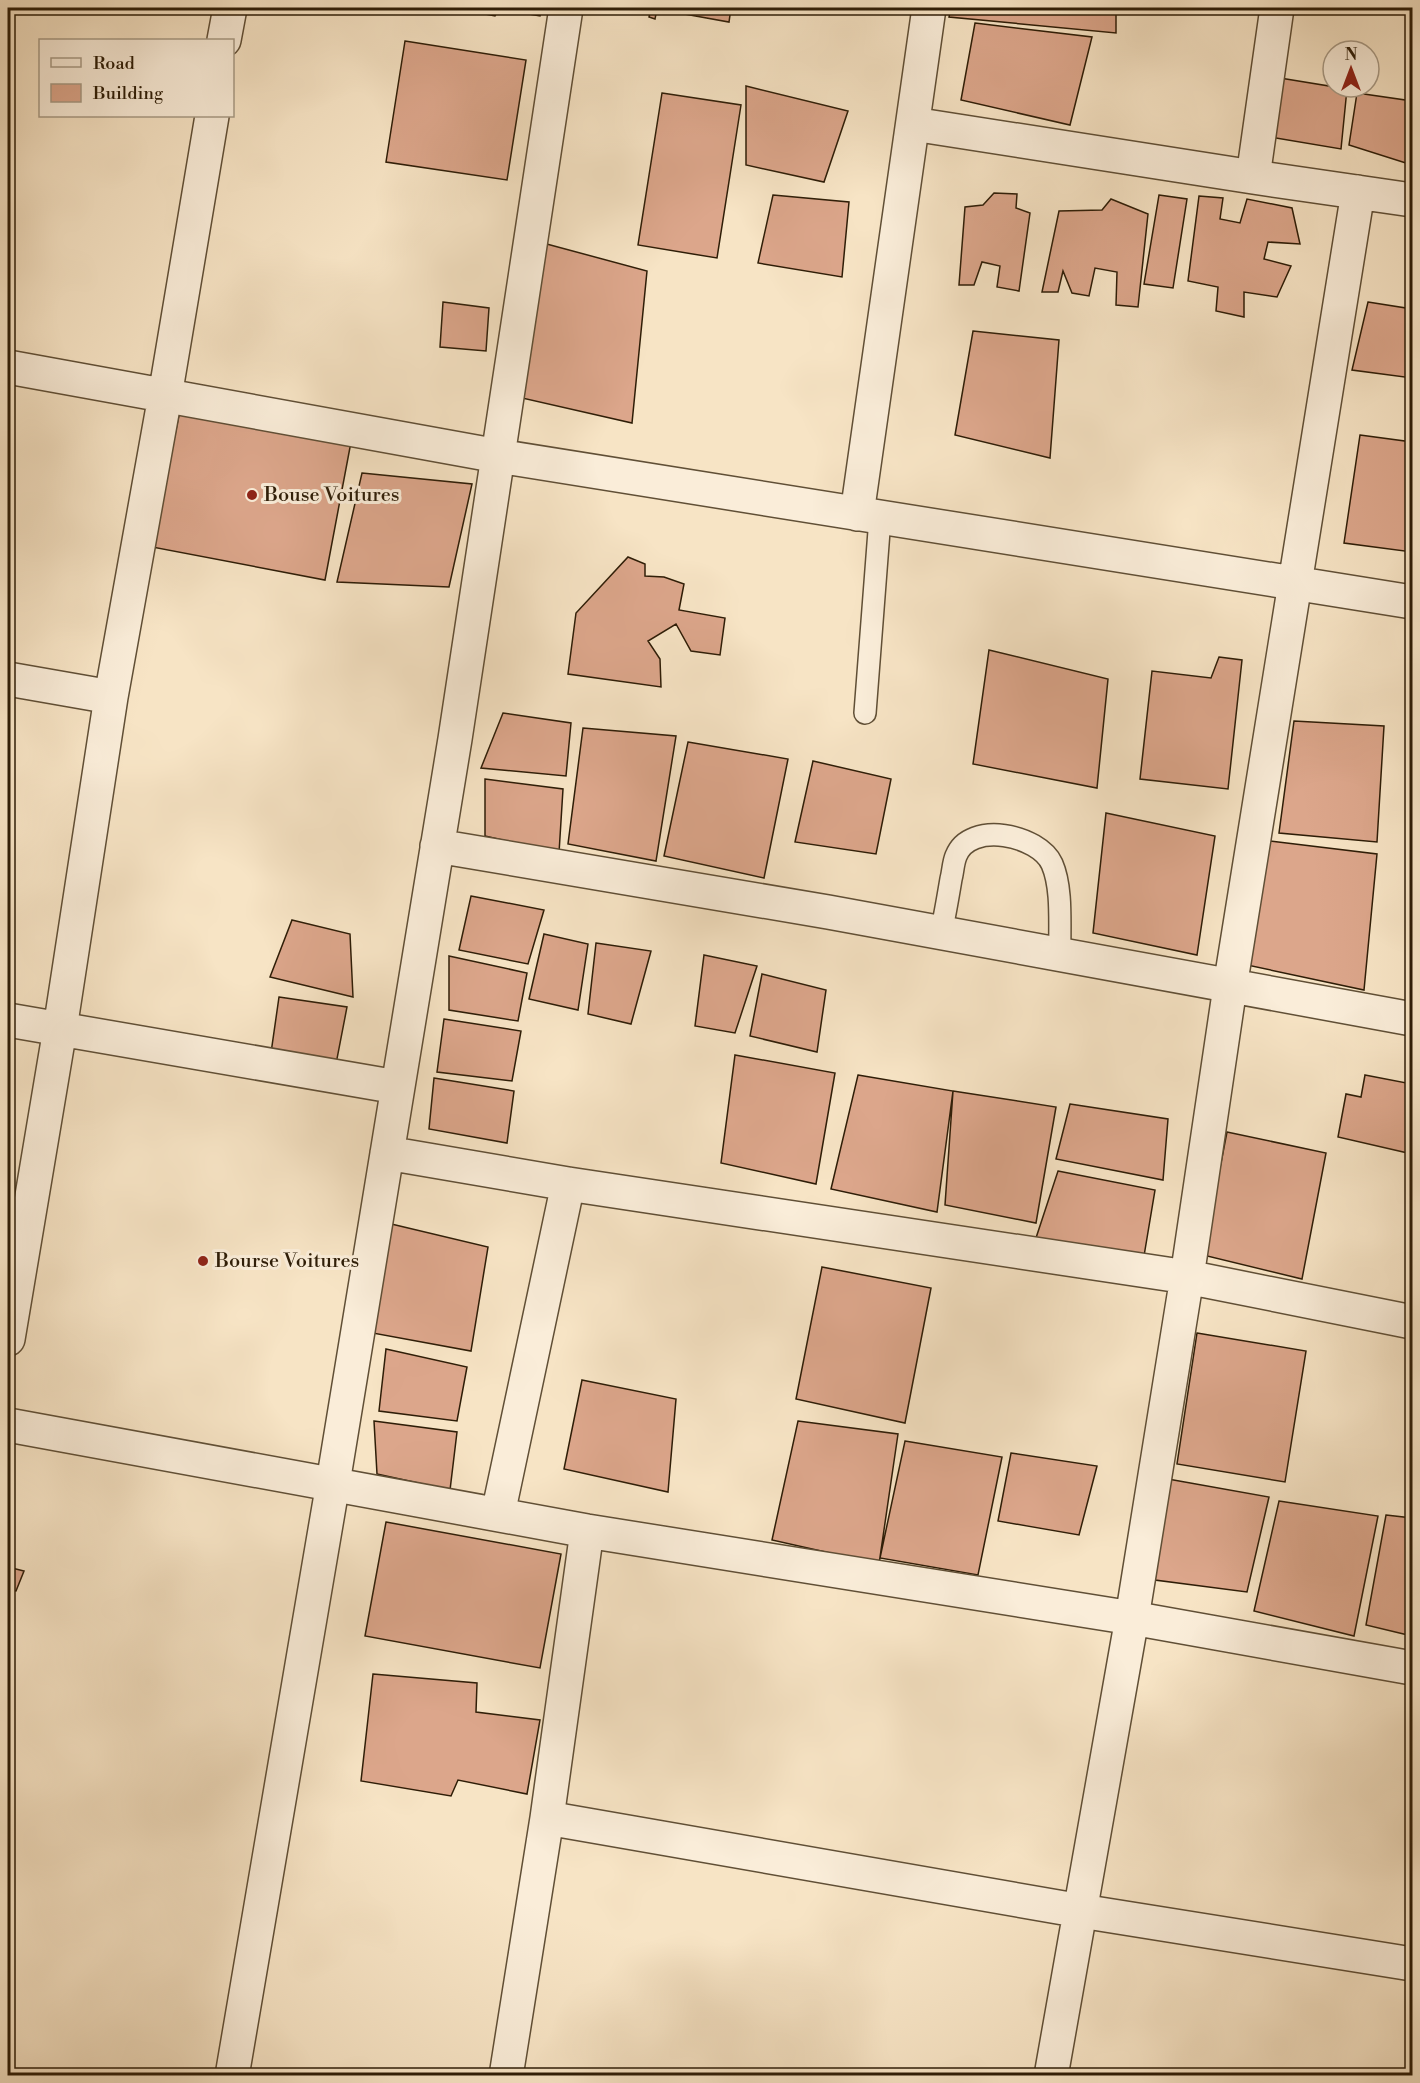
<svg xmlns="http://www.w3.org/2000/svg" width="1420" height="2083" viewBox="0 0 1420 2083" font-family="'Libre Bodoni',serif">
	<rect width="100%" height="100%" fill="#f7e4c5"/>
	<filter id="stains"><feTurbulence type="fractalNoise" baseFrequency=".00333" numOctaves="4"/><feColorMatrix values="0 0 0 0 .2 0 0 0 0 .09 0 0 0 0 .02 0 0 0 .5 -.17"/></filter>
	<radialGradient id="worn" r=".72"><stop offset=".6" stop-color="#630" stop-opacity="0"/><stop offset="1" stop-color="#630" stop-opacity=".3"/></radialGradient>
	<path fill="#dca68b" stroke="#2e1d07" stroke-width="1.5" d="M454,8h88l-2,8 -41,-7 -4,7z
		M651,8h80l-2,14 -72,-13 -2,10 -6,-2z
		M951,8h165v25l-167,-16z
		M975,23l117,14 -22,88 -109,-25z
		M405,41l121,19 -19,120 -121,-18z
		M1280,78l67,11 -6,60 -71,-12z
		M746,86l102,25 -24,71 -78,-17z
		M662,93l79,12 -24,153 -79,-13z
		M1357,93l55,8v43l-3,20 -60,-19z
		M994,193l23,1 -1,14 14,5 -11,78 -22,-4 3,-21 -18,-4 -8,23h-15l6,-78 18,-2z
		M773,195l76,7 -7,75 -84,-14z
		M1159,195l28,4 -14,89 -29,-4z
		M1199,196l24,2 -3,21 20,4 7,-24 45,9 8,36 -32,-2 -4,17 27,7 -14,31 -33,-5v25l-28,-6 2,-24 -30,-6z
		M1111,199l37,15 -10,93 -22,-2 1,-33 -22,-4 -6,28 -17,-3 -9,-22 -5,21h-16l17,-81 43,-1z
		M543,243l104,28 -15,152 -110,-25z
		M443,302l46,6 -3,43 -46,-4z
		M1368,302l44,7v69l-60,-8z
		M973,331l86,9 -9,118 -95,-23z
		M180,410l171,32 -26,138 -173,-33z
		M1360,435l52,7v110l-68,-9z
		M362,473l110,11 -23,103 -112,-5z
		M628,557l17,7v12l19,1 20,7 -5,26 46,8 -5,37 -29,-4 -15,-27 -28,17 12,18 1,28 -93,-13 8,-61z
		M989,650l119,29 -11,109 -124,-24z
		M1219,657l23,3 -14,129 -88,-10 12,-108 59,7z
		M503,713l68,10 -5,53 -85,-8z
		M1294,721l90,5 -7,116 -98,-9z
		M583,728l93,8 -20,125 -88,-17z
		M688,742l100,17 -24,119 -100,-22z
		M813,761l78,18 -15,75 -81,-12z
		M485,779l78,10 -4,64 -74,-17z
		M1106,813l109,23 -18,119 -104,-22z
		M1270,841l107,13 -13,136 -117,-25z
		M471,896l73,14 -16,54 -69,-14z
		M292,920l58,14 3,63 -83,-20z
		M544,934l44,10 -10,66 -49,-11z
		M596,943l55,8 -20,73 -43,-10z
		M704,955l53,11 -22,67 -40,-7z
		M449,956l78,17 -9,48 -69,-11z
		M762,974l64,16 -9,62 -67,-16z
		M279,997l68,10 -11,57 -65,-11z
		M444,1019l77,12 -9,50 -75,-9z
		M735,1055l100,18 -19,111 -95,-21z
		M858,1075l95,16 -16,121 -106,-23z
		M1365,1075l47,9v70l-74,-17 8,-43 15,3z
		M434,1078l80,13 -7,52 -78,-14z
		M953,1091l103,16 -20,116 -91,-18z
		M1070,1104l98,15 -5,61 -107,-21z
		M1227,1132l99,21 -24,126 -99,-24z
		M1058,1171l97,19 -11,66 -109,-15z
		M383,1222l105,25 -17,104 -104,-19z
		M822,1267l109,21 -26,135 -109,-24z
		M1197,1333l109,18 -21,131 -108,-18z
		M386,1349l81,18 -10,54 -78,-10z
		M582,1380l94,19 -8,93 -104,-23z
		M374,1421l83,11 -7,58 -73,-16z
		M798,1421l100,13 -19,130 -107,-24z
		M905,1441l97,16 -24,118 -98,-17z
		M1011,1453l86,13 -18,69 -81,-14z
		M1168,1479l101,18 -22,95 -92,-12z
		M1279,1501l99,15 -24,120 -100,-25z
		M1386,1515l26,3v118l-46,-11z
		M386,1522l175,32 -21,114 -175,-32z
		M8,1567l16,4 -8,20 -8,-1z
		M373,1674l104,9 -1,29 64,8 -13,74 -69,-14 -7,16 -90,-15z"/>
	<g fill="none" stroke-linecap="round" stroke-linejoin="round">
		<defs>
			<path id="lane" d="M865,713l15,-195
				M941,933c4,-18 7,-36 10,-54 2,-7 2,-16 5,-23 14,-36 83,-21 96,8 11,25 7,64 8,91"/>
			<path id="street" d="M224,40l6,-32
				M913,124l340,53 159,23
				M1253,177l24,-169
				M8,367l490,89 914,146
				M857,514l72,-506
				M8,679l103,18
				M437,846l391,66 584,107
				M8,1020l389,67
				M387,1153l181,31 619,93 225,45
				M8,1339l52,-310 51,-332 54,-301 47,-280
				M8,1425l579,106 545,87 280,50
				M498,1514l70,-330
				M547,1818l534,93 331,53
				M232,2076l101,-593 122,-744 111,-731
				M506,2076l41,-258 40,-287
				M1051,2076l81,-458 55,-341 43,-290 128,-795"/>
		</defs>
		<use href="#lane" stroke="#604f36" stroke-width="24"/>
		<use href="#street" stroke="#604f36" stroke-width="36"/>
		<use href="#lane" stroke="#faedd9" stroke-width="21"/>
		<use href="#street" stroke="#faedd9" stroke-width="33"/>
	</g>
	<g fill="#8f2418" stroke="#faedd9" stroke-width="2">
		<circle cx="252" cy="495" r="6"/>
		<circle cx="203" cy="1261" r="6"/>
	</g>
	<g text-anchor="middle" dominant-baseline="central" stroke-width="6" stroke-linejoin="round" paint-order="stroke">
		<g font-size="20" fill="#2e1d07" stroke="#faedd9" text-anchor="start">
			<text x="264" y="495">Bouse Voitures</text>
			<text x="215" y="1261">Bourse Voitures</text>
		</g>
	</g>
	<rect width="1420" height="2083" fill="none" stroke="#f7e4c5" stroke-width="30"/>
	<rect x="9" y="9" width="1402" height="2065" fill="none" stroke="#2e1d07" stroke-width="3"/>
	<rect x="15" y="15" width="1390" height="2053" fill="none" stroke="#2e1d07" stroke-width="1.5"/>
	<rect x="39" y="39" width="195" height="78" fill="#faedd9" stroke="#a89a85" stroke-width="1.5"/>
	<rect x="51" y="58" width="30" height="9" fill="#faedd9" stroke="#a89a85" stroke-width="1.5"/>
	<text x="93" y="69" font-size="18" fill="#2e1d07">Road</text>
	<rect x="51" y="84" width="30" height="18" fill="#dca68b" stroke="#a89a85" stroke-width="1.5"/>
	<text x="93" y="99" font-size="18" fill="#2e1d07">Building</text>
	<g transform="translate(1351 69)"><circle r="28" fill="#faedd9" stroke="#a89a85" stroke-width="1.5"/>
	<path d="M0-4.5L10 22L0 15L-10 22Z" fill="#8f2418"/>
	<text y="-9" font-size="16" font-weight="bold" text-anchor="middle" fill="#2e1d07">N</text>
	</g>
	<rect width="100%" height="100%" filter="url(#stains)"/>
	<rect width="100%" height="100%" fill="url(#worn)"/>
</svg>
